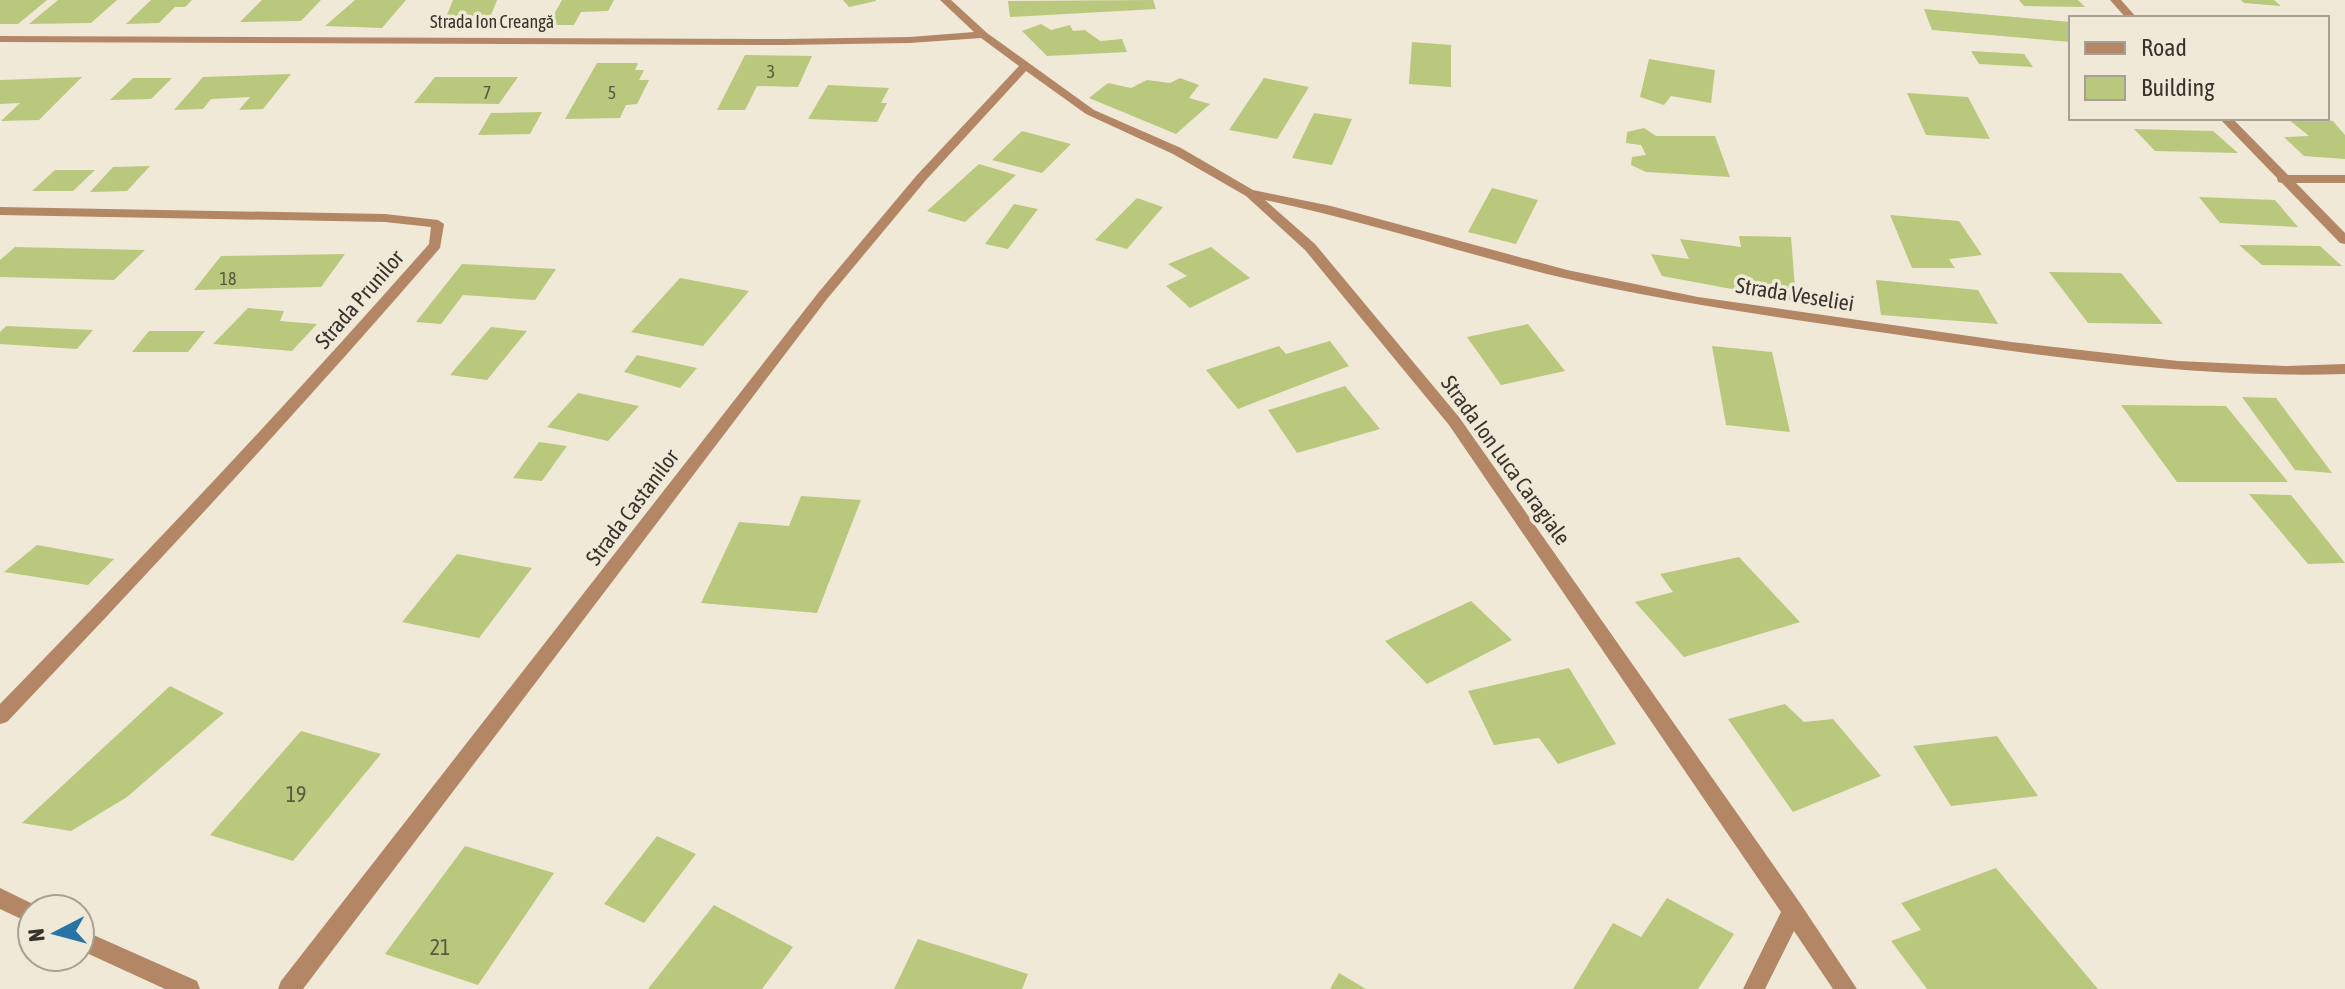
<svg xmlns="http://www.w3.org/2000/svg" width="2345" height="989" viewBox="0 0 2345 989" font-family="'Asap Condensed',sans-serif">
	<rect width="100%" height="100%" fill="#f1e9d7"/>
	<path fill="#b9c87d" d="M0,0h47l-29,24h-18z
		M58,0h59l-26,23 -62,1z
		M151,0h41l-7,7h-10l-16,16 -33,1z
		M262,0h59l-20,21 -61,1z
		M355,0h51l-24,28 -57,-2z
		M453,0h44l-9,23 -46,4z
		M562,0h52l-6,11 -27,1 -7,13h-26z
		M843,0h33v1l-27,6z
		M1153,0l3,9 -146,8 -2,-16z
		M2019,0h59l7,7 -61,-1z
		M2241,0h33l7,6 -37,-3z
		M1924,9l147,13v20l-139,-12z
		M1041,24l10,6 19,-5 3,6 12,-1 15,11 22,-2 5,13 -80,4 -25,-25z
		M1412,42l39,3v42l-42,-3z
		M1971,51l53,3 9,13 -54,-3z
		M745,55l67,1 -14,31 -41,-1 -12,24h-28z
		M1649,59l66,11 -4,33 -40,-7 -7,9 -24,-8z
		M597,63h41l-3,7h9l-5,10h10l-12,24 -11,1 -6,13 -55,1z
		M291,74l-28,35 -24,1 11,-13 -39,2 -8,10 -29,1 29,-33z
		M82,77l-43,43 -38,1 19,-18 -20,1v-24z
		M435,77h83l-19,27 -85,-1z
		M133,78h39l-21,21 -41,1z
		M1180,78l19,7 -10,13 21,6 -34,30 -87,-36 19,-15 23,5 16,-8 23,3z
		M1264,78l45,9 -32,52 -48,-9z
		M828,85l61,3 -8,15h6l-10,19 -69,-3z
		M1907,93l61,4 22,42 -64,-4z
		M542,112l-12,22 -52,1 13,-22z
		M1314,113l38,6 -20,46 -40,-7z
		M2288,119l45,2 12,14v24l-41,-3 -20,-19 25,-1z
		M1644,128l12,8h59l15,41 -84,-5 -15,-7 1,-8 14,-2 -5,-10 -15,-2 1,-11z
		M2134,129l79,2 25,22 -83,-2z
		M1022,131l49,13 -29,29 -50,-13z
		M979,164l37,11 -51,47 -38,-11z
		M150,166l-23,25 -37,1 23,-25z
		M55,170h40l-22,21h-41z
		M1492,188l46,12 -22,44 -48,-12z
		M2199,197l76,3 23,27 -78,-4z
		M1137,198l26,9 -36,42 -32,-9z
		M1014,204l24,5 -30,40 -23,-5z
		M1890,215l69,6 23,34 -33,4 6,9h-43z
		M1739,236l52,1 5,64 -134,-25 -11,-22 38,5 -9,-20 61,8z
		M2239,245l81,1 22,20 -80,-1z
		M15,247l130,3 -31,30 -114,-3v-17z
		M1211,247l39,31 -60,30 -24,-22 21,-10 -19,-12z
		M345,254l-24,33 -127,3 27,-34z
		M462,264l94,5 -21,31 -72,-5 -22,29 -25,-2z
		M2049,272l72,1 42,51 -75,-1z
		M680,278l69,13 -46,55 -72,-14z
		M1876,280l102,10 20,34 -117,-9z
		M248,308l36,3 -4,10 37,3 -25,27 -79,-7z
		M1528,324l37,47 -64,14 -34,-48z
		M6,326l87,4 -16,19 -77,-5v-12z
		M491,327l36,4 -40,49 -37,-5z
		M149,331h56l-17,21h-56z
		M1330,341l19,25 -111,43 -32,-39 73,-24 7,8z
		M1712,346l60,6 18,80 -64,-7z
		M637,355l60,13 -17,20 -56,-16z
		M1345,386l35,43 -83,24 -29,-43z
		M578,393l61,13 -31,35 -61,-14z
		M2242,397l34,1 56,75 -37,-3z
		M2121,405l105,1 62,76h-111z
		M539,442l28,4 -25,35 -29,-3z
		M2249,494l42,1 54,68 -37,1z
		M801,496l60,4 -44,113 -116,-10 38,-81 50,4z
		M37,545l77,14 -26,26 -84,-13z
		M457,554l75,14 -53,70 -77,-16z
		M1739,557l61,65 -116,35 -49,-55 38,-10 -13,-18z
		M1471,601l41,39 -85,44 -42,-43z
		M1569,668l47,76 -58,20 -19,-26 -45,7 -26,-54z
		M170,686l54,27 -97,84 -56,34 -49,-8z
		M1785,704l19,18 29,-3 48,57 -88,36 -65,-93z
		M301,731l80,23 -88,107 -83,-26z
		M1997,736l41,60 -87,10 -38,-60z
		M657,836l39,18 -52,69 -40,-19z
		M465,846l89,27 -76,112 -93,-31z
		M1996,868l102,121h-171l-36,-48 30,-11 -20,-27z
		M1667,898l67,36 -36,55h-125l40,-66 28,14z
		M714,905l79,42 -31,42h-114z
		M918,939l110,35 -6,15h-128z
		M1339,973l27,16h-36z"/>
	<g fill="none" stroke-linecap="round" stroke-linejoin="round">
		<path fill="#b38665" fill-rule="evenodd" d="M940,0h11l36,33 107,77 87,38 72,42 78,16 236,64 131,27 313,45 167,19 107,5 60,-2v10c-152,5 -302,-18 -452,-40 -110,-16 -221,-31 -329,-56 -100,-24 -198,-57 -299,-78l50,44 144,173 341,486 57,86h-24l-39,-58 -29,58h-22l38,-77 -332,-487 -144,-175 -59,-54 -73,-42 -87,-40 -60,-43 -100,109 -99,119 -524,690h-25l3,-8 537,-688 99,-118 102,-109 -38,-28 -71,5 -126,2 -784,-3v-6l784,3 126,-2 64,-5z
			M2110,0h11l16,18h-11z
			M2219,118h13l56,57h57v8h-49l49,50v11l-5,-1 -58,-60 -4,-1 -1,-4z
			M0,207l385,7 53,6 6,4 -4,24c-140,162 -286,319 -433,474l-7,2v-20c146,-150 290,-302 429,-460l2,-17 -46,-5 -385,-7z
			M0,888l39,19 1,2h-8v15l-32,-15z
			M80,929l117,52 3,8h-35l-85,-39z"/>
	</g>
	<g text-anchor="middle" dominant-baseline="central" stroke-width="7" stroke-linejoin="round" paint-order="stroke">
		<g font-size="18" fill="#37342d" stroke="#f1e9d7">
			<text x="492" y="21">Strada Ion Creangă</text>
		</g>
		<g font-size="18" fill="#585941">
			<text x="771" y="71">3</text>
			<text x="487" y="92">7</text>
			<text x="612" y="92">5</text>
			<text x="228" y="278">18</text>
		</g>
		<g font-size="22" fill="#37342d" stroke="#f1e9d7">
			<text transform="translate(1795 294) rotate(9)">Strada Veseliei</text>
			<text transform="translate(359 299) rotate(-49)">Strada Prunilor</text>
			<text transform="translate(1506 460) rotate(54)">Strada Ion Luca Caragiale</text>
			<text transform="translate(632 507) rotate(-53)">Strada Castanilor</text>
		</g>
		<g font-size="22" fill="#585941">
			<text x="296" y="794">19</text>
			<text x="440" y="947">21</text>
		</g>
	</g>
	<rect x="2069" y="16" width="260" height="104" fill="#f1e9d7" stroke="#a7a193" stroke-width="2"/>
	<rect x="2085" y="42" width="40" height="12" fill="#b38665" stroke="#a7a193" stroke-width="2"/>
	<text x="2141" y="56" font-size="24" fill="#37342d">Road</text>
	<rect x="2085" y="76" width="40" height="24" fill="#b9c87d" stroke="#a7a193" stroke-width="2"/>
	<text x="2141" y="96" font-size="24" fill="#37342d">Building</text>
	<g transform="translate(56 933) rotate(264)"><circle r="38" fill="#f1e9d7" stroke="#a7a193" stroke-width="2"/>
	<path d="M0-6L14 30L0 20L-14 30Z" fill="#2774a7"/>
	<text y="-12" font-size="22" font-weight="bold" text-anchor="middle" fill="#37342d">N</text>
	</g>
</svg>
